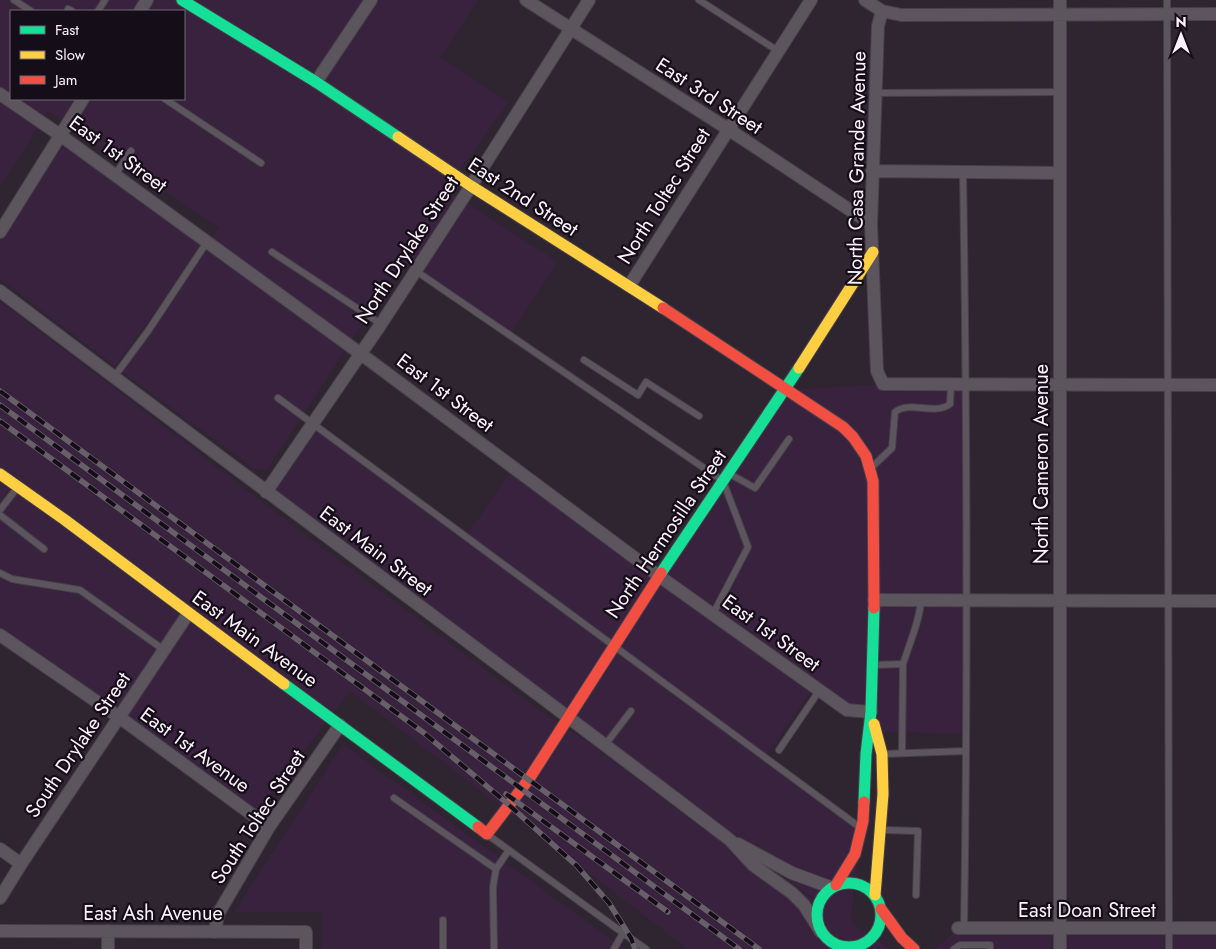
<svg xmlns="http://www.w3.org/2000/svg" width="1216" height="949" viewBox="0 0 1216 949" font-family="Jost,sans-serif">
	<rect width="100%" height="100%" fill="#2e2531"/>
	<path fill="#38223d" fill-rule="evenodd" d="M0,0h478l-37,57 68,45 -63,87 112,73 -47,72 -108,-72 -136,208 -13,-1 -133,-98 98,-143 -171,-117 -48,77zM11,11h173v88h-173z
		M77,148l131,94 -93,124 -115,-87v-47l52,-83z
		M0,302l112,84 149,115 280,210 61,41 123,93 112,69 -107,-74 -464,-348 47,-69 153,113 47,-68 146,108 126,-186 98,-6h83v350l-90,-2 -5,-20 -24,-2 -33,-23 -49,70 96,71 -10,94 38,27h-201l-338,-258 -95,125 -255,-186z
		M343,744l282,205h-303v-37h-88z
		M1216,927v22h-280l22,-21z"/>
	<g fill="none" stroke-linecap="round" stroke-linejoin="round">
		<defs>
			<path id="lane" d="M14,0l17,11
				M699,0l79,51
				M1167,0l2,949
				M68,9l4,2
				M98,11l7,-11
				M875,93l185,-1
				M165,99l96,64
				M963,172c4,252 5,504 1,757
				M115,175l16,-24
				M272,252l109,72
				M416,271l307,210 25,66 -35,67
				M584,360l54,35 8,-13 53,34
				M114,377l34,-46 59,-89
				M278,398l580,428
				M872,467l20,-19 3,-36c15,-12 40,4 55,-8l1,-20
				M730,474l25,14 34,-49
				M0,510l17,-22
				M0,515l44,34
				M0,573l12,6 68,11 84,60
				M874,665l29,-1c6,-19 17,-44 18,-64
				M605,745l26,-34
				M779,750l40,-59
				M902,753l1,-89
				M883,754l83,-3
				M394,798l102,71
				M884,830l34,1 -2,64
				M488,835l135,98 -9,16
				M623,933l23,16
				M443,949v-29
				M494,949l-1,-62 3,-18 13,-19
				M954,949l6,-4h30v4"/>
			<path id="street" d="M526,0l202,129 143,95
				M865,0l17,11 19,4 315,-1
				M1060,0v949
				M140,11l7,-11
				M882,11l-4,15 -7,198 6,147 6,13 333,1
				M316,82l55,-82
				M0,94l60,41 301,219 298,222 188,134 24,2
				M872,171l188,2
				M0,232l83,-133
				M629,286l182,-286
				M0,291c243,184 488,364 730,549l23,25 39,28 12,12 17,27
				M266,492l115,-168 90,-138 118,-186
				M874,600l342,1
				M0,635l119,82 150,110
				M738,844l54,29 38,14
				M0,849l21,15
				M0,898l21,-34 167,-250
				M958,928h258
				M0,931l306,1v17
				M215,932l3,-18 51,-87 71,-102
				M108,949v-18"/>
			<path id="fast" d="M182,0l134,82 82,55
				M661,573l138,-205
				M284,684l194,143
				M864,802l2,-48 5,-42 3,-104
				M817 915a32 32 0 1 1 64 0a32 32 0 1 1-64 0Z"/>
			<path id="slow" d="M398,137l73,49 192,122
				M799,368l74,-116
				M0,474l65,46 219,164
				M874,724l8,30 1,40 -8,101"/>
			<path id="jam" d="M663,308l180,119 10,10 13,19 7,25 1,127
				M478,827l9,7 42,-55 132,-206
				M836,885l19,-31 8,-33 1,-19
				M881,909l21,29 12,11"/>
		</defs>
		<use href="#lane" stroke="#474049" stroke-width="8"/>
		<use href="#street" stroke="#474049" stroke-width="14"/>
		<use href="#fast" stroke="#474049" stroke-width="13"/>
		<use href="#slow" stroke="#474049" stroke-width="13"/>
		<use href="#jam" stroke="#474049" stroke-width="13"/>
		<use href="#lane" stroke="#5c555e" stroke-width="6"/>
		<use href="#street" stroke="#5c555e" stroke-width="12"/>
		<use href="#fast" stroke="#16e098" stroke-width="11"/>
		<use href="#slow" stroke="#ffcf43" stroke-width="11"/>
		<use href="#jam" stroke="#f24e42" stroke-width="11"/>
		<defs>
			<path id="rail" d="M0,391l759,558
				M0,405l739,544
				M0,421l424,312 85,72 68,61 32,37 22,35 4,11
				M506,794l162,118"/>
		</defs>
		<use href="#rail" stroke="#676068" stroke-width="5.5"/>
		<use href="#rail" stroke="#150d17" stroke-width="4" stroke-dasharray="11" stroke-linecap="butt"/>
	</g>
	<g text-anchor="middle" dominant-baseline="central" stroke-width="4.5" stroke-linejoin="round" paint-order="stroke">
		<g font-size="20" fill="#fbf1fd" stroke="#150d17">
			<text transform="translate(709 96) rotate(33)">East 3rd Street</text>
			<text transform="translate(118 154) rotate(36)">East 1st Street</text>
			<text transform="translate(857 168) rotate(-89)">North Casa Grande Avenue</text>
			<text transform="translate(664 196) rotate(-58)">North Toltec Street</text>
			<text transform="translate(523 197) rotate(33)">East 2nd Street</text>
			<text transform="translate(407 250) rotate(-57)">North Drylake Street</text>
			<text transform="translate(445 393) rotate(37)">East 1st Street</text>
			<text transform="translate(1041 464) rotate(-90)">North Cameron Avenue</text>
			<text transform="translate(666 534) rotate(-56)">North Hermosilla Street</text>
			<text transform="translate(376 551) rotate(37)">East Main Street</text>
			<text transform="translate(771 633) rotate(36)">East 1st Street</text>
			<text transform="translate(255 639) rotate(36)">East Main Avenue</text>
			<text transform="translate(78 745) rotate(-56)">South Drylake Street</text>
			<text transform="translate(195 750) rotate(36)">East 1st Avenue</text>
			<text transform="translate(258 817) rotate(-57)">South Toltec Street</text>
			<text x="1087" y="910">East Doan Street</text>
			<text x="153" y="913">East Ash Avenue</text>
		</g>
	</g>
	<rect x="10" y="10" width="175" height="90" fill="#150d17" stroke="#716873"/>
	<rect x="20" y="26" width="25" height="8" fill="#16e098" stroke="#716873"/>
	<text x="55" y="35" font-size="15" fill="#fbf1fd">Fast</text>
	<rect x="20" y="51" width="25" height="8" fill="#ffcf43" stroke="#716873"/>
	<text x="55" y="60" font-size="15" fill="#fbf1fd">Slow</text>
	<rect x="20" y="76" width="25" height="8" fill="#f24e42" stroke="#716873"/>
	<text x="55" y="85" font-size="15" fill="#fbf1fd">Jam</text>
	<g transform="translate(1181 35)" stroke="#150d17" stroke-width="4" paint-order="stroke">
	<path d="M0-4L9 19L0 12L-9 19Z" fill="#fbf1fd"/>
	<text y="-8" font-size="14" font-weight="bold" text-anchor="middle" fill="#fbf1fd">N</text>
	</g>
</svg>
